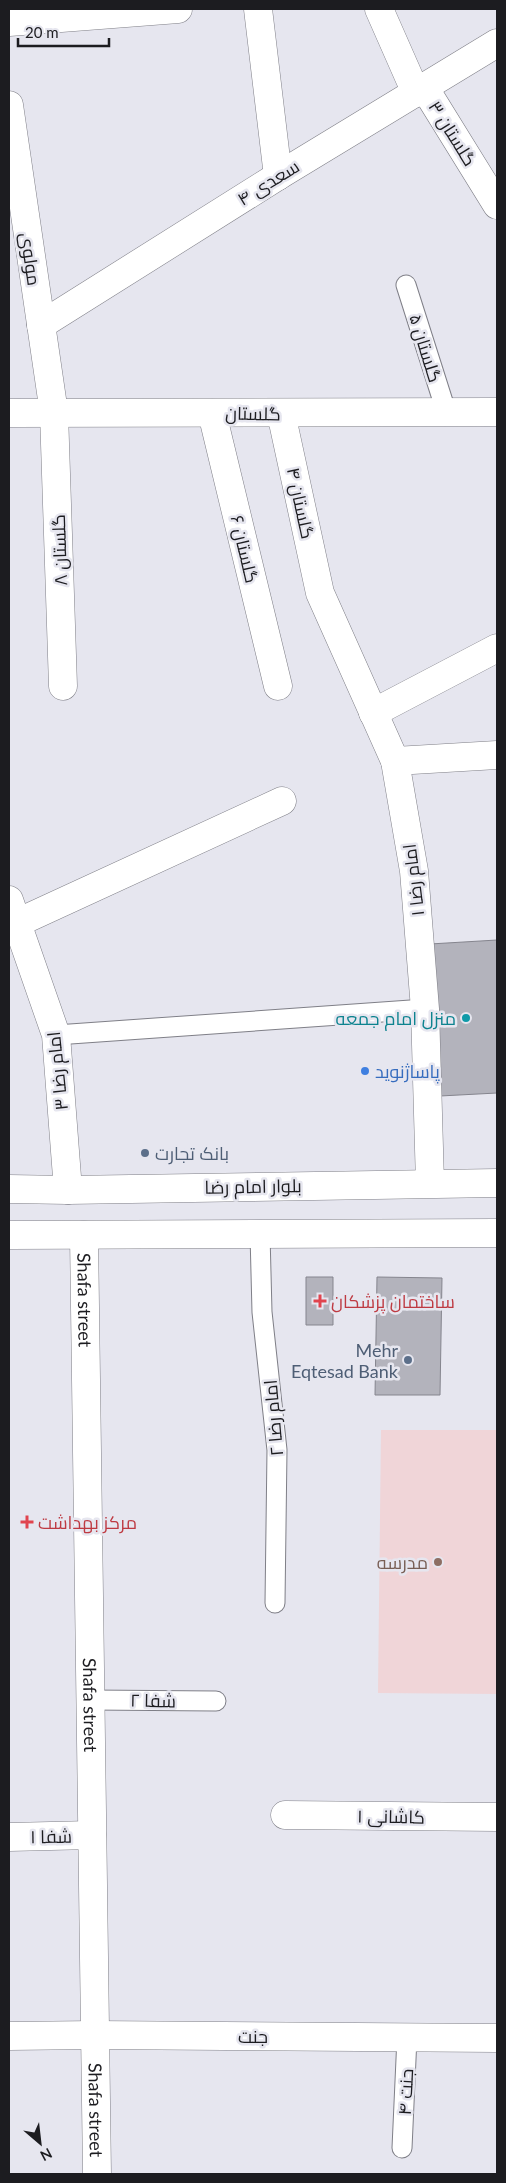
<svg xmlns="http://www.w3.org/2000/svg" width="506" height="2183" viewBox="0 0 506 2183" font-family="Lato,Cairo,sans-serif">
	<rect width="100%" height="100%" fill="#e6e6ef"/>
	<path fill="#f0d5d8" d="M381,1430h116v264l-119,-1z"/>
	<path fill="#b3b3bc" stroke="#85858e" d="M497,940v153l-57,3 -10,-152z
		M306,1277h27v48h-27z
		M377,1277l65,1 -2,117h-65z"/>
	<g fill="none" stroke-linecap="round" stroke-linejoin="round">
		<defs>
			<path id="service" d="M406,285l40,126
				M56,1035l369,-26
				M260,1234l2,78 15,138 -2,153
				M90,1700l126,1
				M402,2148l5,-111"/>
			<g id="minor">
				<path d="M258,9l20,167"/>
				<path d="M379,9l37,84"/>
				<path d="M9,22l169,-13"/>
				<path d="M424,87l73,118"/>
				<path d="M9,105l45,308 9,273"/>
				<path d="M41,325l237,-149 219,-133"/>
				<path d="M212,413l66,273"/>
				<path d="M281,413l39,180 75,168 19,110 11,138 5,174"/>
				<path d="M373,713l124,-65"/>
				<path d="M395,761l102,-6"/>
				<path d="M9,900l47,135 12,155"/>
				<path d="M17,923l265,-122"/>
				<path id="s1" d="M84,1235l13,939"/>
				<path d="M285,1815l212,2"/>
				<path d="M9,1837l83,-2"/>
			</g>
			<path id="tertiary" d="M9,413l488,-1
				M9,2036l86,-1 402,3"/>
			<path id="secondary" d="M9,1189l59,1 429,-7
				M9,1235l488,-2"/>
		</defs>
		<use href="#service" stroke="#7f7f87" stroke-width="21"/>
		<use href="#minor" stroke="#7f7f87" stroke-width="29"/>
		<use href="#tertiary" stroke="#7f7f87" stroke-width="29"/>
		<use href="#secondary" stroke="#7f7f87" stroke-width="29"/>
		<use href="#service" stroke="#fff" stroke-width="19"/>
		<use href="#minor" stroke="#fff" stroke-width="28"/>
		<use href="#tertiary" stroke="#fff" stroke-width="28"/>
		<use href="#secondary" stroke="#fff" stroke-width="28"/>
	</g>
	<circle fill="#0f9aa8" stroke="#e6e6ef" stroke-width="2" cx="466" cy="1018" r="5"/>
	<circle fill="#3f7fe0" stroke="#e6e6ef" stroke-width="2" cx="365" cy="1071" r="5"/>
	<g fill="#5c6f8a" stroke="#e6e6ef" stroke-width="2">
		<circle cx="145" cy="1153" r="5"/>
		<circle cx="408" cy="1360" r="5"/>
	</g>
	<g fill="#e0444e" stroke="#e6e6ef" stroke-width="2">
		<path d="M317.5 1293.5h5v5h5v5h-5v5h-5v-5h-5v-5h5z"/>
		<path d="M24.5 1514.5h5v5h5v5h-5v5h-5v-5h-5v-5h5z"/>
	</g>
	<circle fill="#8d6e63" stroke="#e6e6ef" stroke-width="2" cx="438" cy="1562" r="5"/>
	<g text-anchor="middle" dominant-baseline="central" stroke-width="5" stroke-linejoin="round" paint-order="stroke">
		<g font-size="18" fill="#1c1c20" stroke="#e6e6ef">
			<text transform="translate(453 133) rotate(58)">گلستان ۳</text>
			<text transform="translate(268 182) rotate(-32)">سعدی ۴</text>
			<text transform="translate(31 259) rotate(82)">مولوی</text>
			<text transform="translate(426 348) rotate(73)">گلستان ۵</text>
			<text transform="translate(253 413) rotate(1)">گلستان</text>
			<text transform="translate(301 503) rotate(78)">گلستان ۴</text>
			<text transform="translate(245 549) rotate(77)">گلستان ۶</text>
			<text transform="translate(59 550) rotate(-92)">گلستان ۸</text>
			<text transform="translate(413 880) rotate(-97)">امام رضا ۱</text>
			<text transform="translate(57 1071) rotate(-96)">امام رضا ۳</text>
			<text transform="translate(253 1186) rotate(-1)">بلوار امام رضا</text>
			<text stroke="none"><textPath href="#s1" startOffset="65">Shafa street</textPath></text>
			<text transform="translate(273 1418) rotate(-95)">امام رضا ۲</text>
			<text transform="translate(153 1700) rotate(1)">شفا ۲</text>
			<text stroke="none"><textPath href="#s1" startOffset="470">Shafa street</textPath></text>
			<text transform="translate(391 1816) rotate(1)">کاشانی ۱</text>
			<text transform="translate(51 1836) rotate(-1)">شفا ۱</text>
			<text x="253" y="2036">جنت</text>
			<text transform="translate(405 2092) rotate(-87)">جنت ۴</text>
			<text stroke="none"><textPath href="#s1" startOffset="875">Shafa street</textPath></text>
		</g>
		<g font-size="18" fill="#0d838f" stroke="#e6e6ef" text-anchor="end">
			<text x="456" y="1018">منزل امام جمعه</text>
		</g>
		<g font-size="18" fill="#366cbe" stroke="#e6e6ef" text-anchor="start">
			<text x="375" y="1071">پاساژنوید</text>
		</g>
		<g font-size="18" fill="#4e5e75" stroke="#e6e6ef" text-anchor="start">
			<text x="155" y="1153">بانک تجارت</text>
			<text x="398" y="1350" text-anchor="end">Mehr<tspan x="398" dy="21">Eqtesad Bank</tspan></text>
		</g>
		<g font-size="18" fill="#be3a42" stroke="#e6e6ef" text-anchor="start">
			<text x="331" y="1301">ساختمان پزشکان</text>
			<text x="38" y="1522">مرکز بهداشت</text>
		</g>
		<g font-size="18" fill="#785e54" stroke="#e6e6ef" text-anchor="end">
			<text x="428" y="1562">مدرسه</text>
		</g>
	</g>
	<rect width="506" height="2183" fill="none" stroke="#1c1c20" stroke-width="20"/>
	<g transform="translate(40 2143) rotate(152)" stroke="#e6e6ef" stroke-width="4" paint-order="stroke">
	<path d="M0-4L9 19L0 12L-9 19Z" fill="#1c1c20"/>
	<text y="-8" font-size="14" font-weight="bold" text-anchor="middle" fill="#1c1c20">N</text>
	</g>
	<path d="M18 38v8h91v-8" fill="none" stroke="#1c1c20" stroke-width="2.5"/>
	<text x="25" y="38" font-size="15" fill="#1c1c20" stroke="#e6e6ef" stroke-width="4" paint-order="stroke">20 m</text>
</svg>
